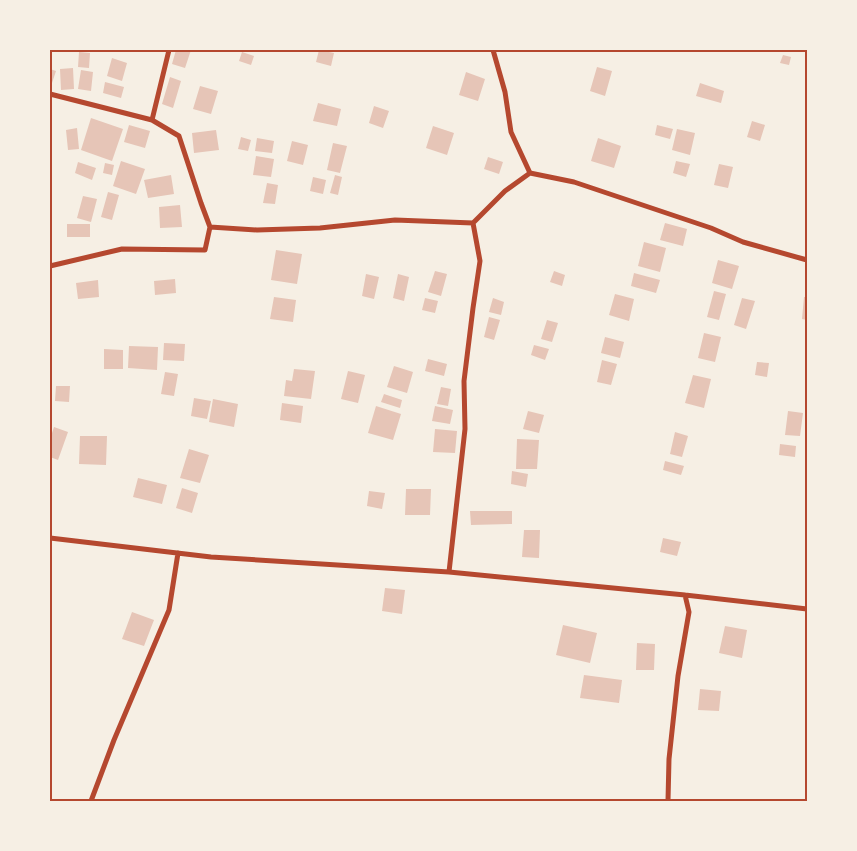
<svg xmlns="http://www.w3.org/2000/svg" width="857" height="851" viewBox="0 0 857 851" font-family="Signika,sans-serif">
	<rect width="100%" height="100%" fill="#f6efe4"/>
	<path fill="#e6c5b7" d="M176,50h15l-6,18 -13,-4z
		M319,50l15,3 -3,13 -15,-4z
		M79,52l11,1 -1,15 -11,-1z
		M242,52l12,4 -3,9 -12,-4z
		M783,55l8,2 -2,8 -9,-2z
		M112,58l15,5 -5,18 -15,-5z
		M597,67l15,4 -7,25 -15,-5z
		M73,68l1,21 -13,1 -1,-21z
		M50,69l6,2 -4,12 -2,-1z
		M81,70l12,2 -2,19 -13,-2z
		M466,72l19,7 -7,22 -19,-6z
		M170,77l11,4 -8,27 -11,-4z
		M105,82l19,5 -3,11 -18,-5z
		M700,83l24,8 -3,12 -25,-7z
		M200,86l18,5 -7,23 -18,-5z
		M318,103l23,6 -4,17 -24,-5z
		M374,106l15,5 -6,17 -14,-5z
		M91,118l32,11 -11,32 -31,-11z
		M752,121l13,4 -5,16 -13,-4z
		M129,125l21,6 -5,17 -21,-6z
		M657,125l16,4 -3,10 -15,-4z
		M433,126l21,7 -7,22 -21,-7z
		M77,128l2,21 -11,1 -2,-20z
		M677,129l18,4 -5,22 -18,-5z
		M216,130l3,20 -25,3 -2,-20z
		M241,137l10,3 -3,11 -10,-2z
		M257,138l17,3 -2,12 -17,-2z
		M598,138l23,8 -7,22 -23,-7z
		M292,141l16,4 -5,20 -16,-4z
		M333,143l14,3 -7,27 -13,-3z
		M256,156l18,3 -3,18 -18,-2z
		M488,157l15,5 -4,12 -15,-5z
		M121,161l24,8 -9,25 -23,-8z
		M676,161l14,3 -4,13 -13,-4z
		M78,162l18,6 -4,12 -17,-7z
		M105,163l9,2 -2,10 -9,-2z
		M719,164l14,3 -5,21 -14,-3z
		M171,175l3,19 -26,4 -4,-18z
		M335,175l7,2 -4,18 -8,-2z
		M313,177l13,3 -3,14 -13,-3z
		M267,183l11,2 -3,19 -12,-1z
		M108,192l11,3 -7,25 -11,-3z
		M83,196l14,3 -6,23 -14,-4z
		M180,205l2,22 -22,1 -1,-21z
		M665,223l22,6 -4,17 -23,-6z
		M67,224h23v13h-23z
		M644,242l22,6 -6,24 -22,-6z
		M276,250l26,4 -5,30 -26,-4z
		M718,260l21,6 -7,23 -20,-6z
		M435,271l12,3 -6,22 -13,-4z
		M554,271l11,4 -3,11 -12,-4z
		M634,273l26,7 -4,13 -25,-7z
		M366,274l13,3 -5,22 -12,-3z
		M398,274l11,3 -5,24 -11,-3z
		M175,279l1,14 -21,2 -1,-14z
		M98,280l1,17 -21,2 -2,-16z
		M714,291l12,3 -7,26 -12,-3z
		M615,294l19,5 -5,22 -20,-6z
		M274,297l22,3 -3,22 -23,-3z
		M804,297h3v23l-5,-1z
		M425,298l13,3 -3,12 -13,-3z
		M493,298l11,4 -3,13 -12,-3z
		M742,298l13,3 -9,28 -12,-4z
		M489,317l11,3 -6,20 -10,-3z
		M547,320l11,3 -6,19 -11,-3z
		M704,333l17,4 -6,25 -17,-4z
		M605,337l19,5 -4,16 -19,-5z
		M164,343l21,1 -1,17 -21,-1z
		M534,345l15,4 -4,11 -14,-5z
		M129,346l29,1 -1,23 -29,-2z
		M104,349l19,1v19h-19z
		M428,359l19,5 -3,12 -19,-5z
		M602,360l15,4 -6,21 -14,-3z
		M757,362l12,1 -2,14 -12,-2z
		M394,366l19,6 -6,21 -20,-6z
		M294,369l21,2 -4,28 -27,-3 2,-16 6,1z
		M348,371l17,4 -7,28 -17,-4z
		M165,372l13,2 -4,22 -13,-2z
		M693,375l18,4 -7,29 -19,-5z
		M56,386h14l-1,16 -14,-1z
		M441,387l10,2 -3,17 -11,-2z
		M384,394l18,6 -2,8 -19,-6z
		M194,398l17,3 -4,18 -16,-3z
		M213,399l25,5 -4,23 -25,-5z
		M282,403l21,3 -2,17 -21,-3z
		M376,406l25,8 -8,26 -25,-7z
		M435,406l18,4 -3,14 -18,-3z
		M528,411l16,4 -5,18 -16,-4z
		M788,411l15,2 -3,23 -15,-1z
		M54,427l14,5 -10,28 -8,-3v-18z
		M435,429l22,2 -2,22 -22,-1z
		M675,432l13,4 -6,21 -12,-3z
		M80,436h27l-1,29 -27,-1z
		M517,439l22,1 -2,29h-21z
		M780,444l16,2 -1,11 -16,-2z
		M189,449l20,6 -9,28 -20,-5z
		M665,461l19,5 -3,9 -18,-5z
		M512,471l16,3 -2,13 -15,-3z
		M138,478l29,7 -5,19 -29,-7z
		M182,488l16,5 -6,20 -16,-5z
		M406,489h25l-1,26h-25z
		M369,491l16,2 -3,16 -15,-3z
		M470,511h42v13l-41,1z
		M524,530h16l-1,28 -17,-1z
		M663,538l18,4 -4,14 -17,-4z
		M385,588l20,2 -3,24 -20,-3z
		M132,612l22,8 -10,26 -22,-7z
		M563,625l34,8 -7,30 -34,-8z
		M725,626l22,4 -5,28 -23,-5z
		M637,643l18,1 -1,26h-18z
		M584,675l38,5 -3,23 -39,-5z
		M700,689l21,2 -2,20 -21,-1z"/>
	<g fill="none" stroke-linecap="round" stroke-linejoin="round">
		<path stroke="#b5482f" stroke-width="5" d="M493,50l12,42 6,40 19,41
			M50,94l102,26 17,-70
			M152,120l27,16 22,67 9,24 47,3 63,-2 75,-8 78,3 32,-32 25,-18 44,9 137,46 32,14 64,18
			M50,266l72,-17 83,1 5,-23
			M50,538l161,19 238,15 236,23 122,14
			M449,572l16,-143 -1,-48 9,-73 7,-47 -7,-38
			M91,801l23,-61 55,-130 9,-57
			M668,801l1,-42 9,-83 11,-64 -4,-17"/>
	</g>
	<rect width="857" height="851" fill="none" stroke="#f6efe4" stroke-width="102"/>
	<rect x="51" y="51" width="755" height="749" fill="none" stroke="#b5482f" stroke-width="2"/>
</svg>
